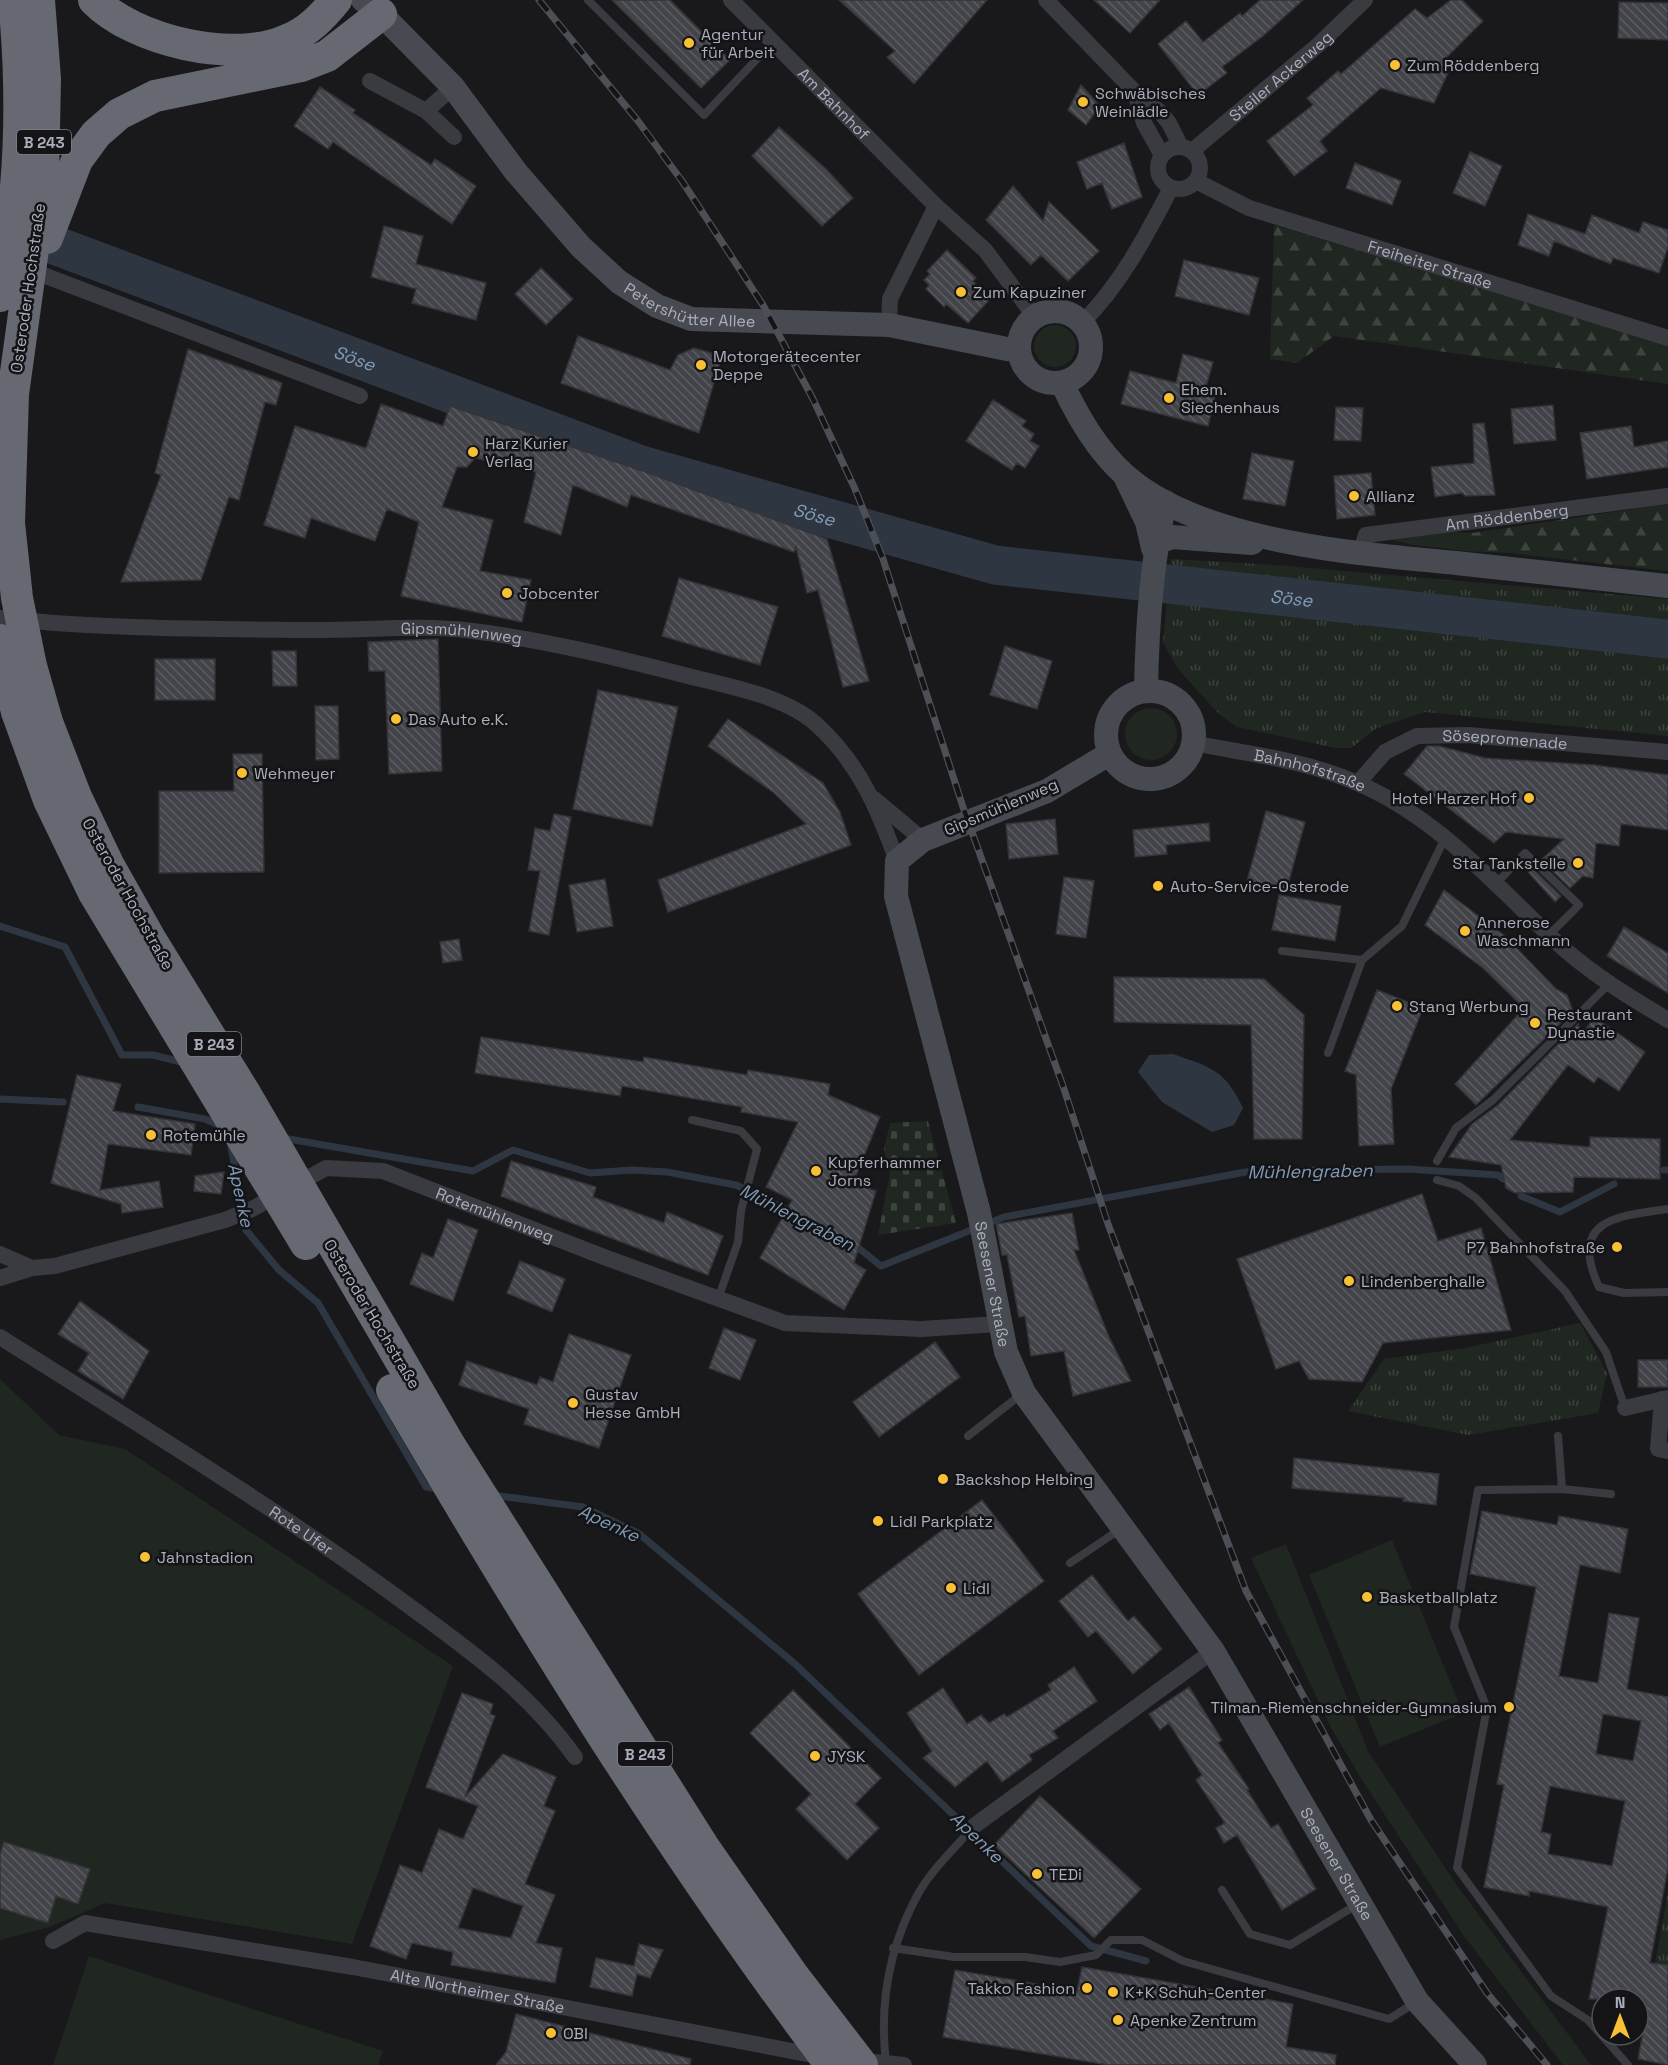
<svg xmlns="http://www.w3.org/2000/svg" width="1668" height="2065" viewBox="0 0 1668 2065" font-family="'Space Grotesk',sans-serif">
	<defs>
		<pattern id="forest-firs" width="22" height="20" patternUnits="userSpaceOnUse" patternTransform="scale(1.5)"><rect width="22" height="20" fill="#1f2720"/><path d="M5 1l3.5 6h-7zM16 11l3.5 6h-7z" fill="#3d443e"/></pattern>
		<pattern id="cemetery-stones" width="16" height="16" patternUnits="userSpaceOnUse" patternTransform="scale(1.5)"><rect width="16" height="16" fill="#1f2720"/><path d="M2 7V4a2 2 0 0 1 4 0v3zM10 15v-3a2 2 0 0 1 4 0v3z" fill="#3d443e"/></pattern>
		<pattern id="park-tufts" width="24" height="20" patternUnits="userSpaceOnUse" patternTransform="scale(1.5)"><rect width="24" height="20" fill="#1f2720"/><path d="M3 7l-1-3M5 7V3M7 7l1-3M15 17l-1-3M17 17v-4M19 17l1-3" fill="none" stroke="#3d443e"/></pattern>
		<pattern id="building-back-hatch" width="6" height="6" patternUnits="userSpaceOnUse" patternTransform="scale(1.5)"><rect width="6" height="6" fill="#434449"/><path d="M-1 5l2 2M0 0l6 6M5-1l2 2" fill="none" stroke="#5b5c61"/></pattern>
	</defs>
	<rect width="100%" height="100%" fill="#19191c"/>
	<path fill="#1f2720" d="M1034 346a21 21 0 1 1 42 0a21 21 0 1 1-42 0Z
		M1435,531l37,2 -6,18 -54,-6 -26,-7z
		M1125 734a26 26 0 1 1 52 0a26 26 0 1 1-52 0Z
		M0,1379l59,56 66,14 328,217 -101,278 -247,-41 -55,24 -50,13z
		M1392,1540l71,173 -83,34 -71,-172z
		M1286,1544l82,207 90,136 133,178h-28l-99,-129 -100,-153 -33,-55 -80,-170z
		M89,1956l294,95 -5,14h-325z"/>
	<path fill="url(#forest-firs)" d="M1274,225l394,119v40l-334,-48 -37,27 -27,-4z
		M1668,504v67l-159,-18 -43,-2 6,-18z"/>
	<path fill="url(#cemetery-stones)" d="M928,1121l28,102 -78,12 12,-62 -6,-23 6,-27z"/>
	<path fill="url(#park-tufts)" d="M1171,559l104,6 393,34v137l-243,-24 -48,16 -26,20h-15l-99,-21 -17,-12 -22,-24 -20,-22 -15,-27z
		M1580,1323l27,50 -9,40 -130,22 -120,-24 36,-52 81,-11z
		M1668,1893v128l-22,-10z"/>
	<path fill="#2e3741" d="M1173,1054c39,14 51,15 70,54l-9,17 -22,7 -50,-30 -24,-30 11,-17z"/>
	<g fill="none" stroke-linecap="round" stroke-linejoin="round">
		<path stroke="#2e3741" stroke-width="7" d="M0,926l65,21 57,108h31l32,8
			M0,1099l63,3
			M138,1107l67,12 18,8
			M283,1138l190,33 40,-21 77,23 42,-3 35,2 69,13 57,28
			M230,1141l16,89 33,40 39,33 108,184 13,2
			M1664,1170h4
			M1521,1196l39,16 54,-28
			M851,1242l30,24 123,-49 247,-46 157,-2 90,6 5,4
			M492,1495l91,12 55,26 157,131 296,282 55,15"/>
		<path stroke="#2e3741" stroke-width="39" id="s1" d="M9,228l632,237 354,100 673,74"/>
	</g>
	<path fill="url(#building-back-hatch)" stroke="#333338" stroke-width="1.5" fill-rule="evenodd" d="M612,0h58l60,60 -29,28z
		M839,0h148l-73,84 -27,-27 8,-6z
		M1094,0h66l-30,33z
		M1260,0h43l-40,36 -41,31 5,6 -29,22 -40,-51 28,-23 17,21 37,-29 2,3z
		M1451,0h11l21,21 -38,38 8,3 -19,41 -53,-15 -61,53 7,10 -33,25 -27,-35 46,-36 -6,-7 31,-27 3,3 74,-65 12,9z
		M1619,2l49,1v37l-50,-2z
		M1081,85l19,21 -14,19 -18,-15z
		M320,87l35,23 -2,3 78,52 4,-6 41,27 -24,38 -119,-82 -5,7 -34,-23z
		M779,127l47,42 27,29 -31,28 -70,-70z
		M1124,143l18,54 -30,12 -10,-26 -15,6 -10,-27z
		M1470,152l32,14 -17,40 -32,-13z
		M1355,163l46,18 -9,24 -46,-17z
		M1013,186l30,35 6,-19 50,49 -31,30 -27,-26 -10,10 -45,-45z
		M1528,214l57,20 7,-19 47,18 4,-11 25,8v17l-9,26 -46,-15 -2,6 -57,-23 -5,15 -31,-11z
		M384,226l39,10 -7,28 70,19 -10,37 -64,-17 4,-14 -45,-12z
		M947,250l29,28 -3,3 17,18 -22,24 -22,-19 -2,3 -18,-18 3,-4 -5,-5 6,-6 -3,-3z
		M1184,260l75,18 -10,37 -74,-19z
		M541,268l32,31 -27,26 -31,-31z
		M578,336l92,34 8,-15 16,-7 28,8 -23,77 -138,-50z
		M188,349l94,34 -6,22 -11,-3 -26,98 -10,-3 -28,83 -80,2 40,-107 -6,-2z
		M1183,354l30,8 -8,28 11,3 -8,33 -87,-22 9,-33 46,12z
		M993,400l33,21 -4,5 12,8 -4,7 9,5 -14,22 -8,-5 -5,7 -46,-29z
		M381,404l62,22 7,-20 193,65 184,68 42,142 -26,6 -25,-97 -11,3 -11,-46 -2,5 -163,-57 -4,12 -54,-22 -12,50 -37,-13 12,-50 -61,-14 -8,9h-10l-15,40 51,13 -13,51 51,9 -9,42 -121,-26 18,-74 -32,-13 -12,32 -64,-23 -6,20 -41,-13 31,-99 71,22z
		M1553,405l3,35 -42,4 -3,-35z
		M1336,407l27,1 -2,33 -27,-1z
		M1484,423l11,72 -30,1 -3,-3 -27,4 -4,-30 43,-4 -1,-39z
		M1631,426l3,21 34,-6v26l-81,12 -7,-46z
		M1252,453l42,8 -9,45 -42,-7z
		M1371,473l4,42 -38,4 -3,-43z
		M679,578l99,29 -18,58 -98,-29z
		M438,639l4,132 -53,3 -4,-103h-16l-1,-29z
		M1005,646l47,15 -15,48 -47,-14z
		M272,651h24l1,35h-24z
		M155,659h60v41h-60z
		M598,690l80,17 -26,119 -79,-17z
		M315,706h23l1,53 -23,1z
		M728,719l95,64 17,29 11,33 -183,67 -10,-32 148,-56 -32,-31 -66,-47z
		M1427,746h12l46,12 109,7 74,10v55l-47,-6 -2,22 -23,-3 -3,35 -10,-2 -13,12 -29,-28 23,-21 -58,-7 -12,11 -90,-69z
		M233,754h29l2,118 -105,1v-82h75z
		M1266,811l39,11 -19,70 -39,-11z
		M554,814l17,3 -22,118 -20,-4 11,-60 -12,-1 7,-42 15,3z
		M1055,819l3,35 -49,5 -3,-35z
		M1209,823l1,18 -44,4 1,9 -32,3 -2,-27z
		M1532,868l29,28 -6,6 -27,-30z
		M1064,877l30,4 -8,57 -30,-4z
		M605,879l8,47 -36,6 -8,-47z
		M1444,890l61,46 51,53 11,6 6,16 -97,94 -21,-21 69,-76 -41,-40 -58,-43z
		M1279,895l62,11 -6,35 -63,-11z
		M1624,927l44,26v40l-61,-37z
		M459,939l3,21 -19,3 -3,-21z
		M1114,977l150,2 40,36 -2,124h-48l-3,-114 -137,-3z
		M1377,990l46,18 -32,81 3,55 -35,2 -3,-71 -11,-4z
		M1594,1017l51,35 -26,39 -21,-14 -4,6 -26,-18 -58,75 80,7v-10l70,2v40l-86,-2 -1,15 -58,1 -9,-5 -5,-23 -52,-8 23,-33 26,-19 80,-81 4,11z
		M481,1037l162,25 1,-5 103,18 1,-5 82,14 -2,11 52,22 -27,66 23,8 -22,72 12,7 -22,40 -84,-52 32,-58 -26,-13 32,-65 -57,-10 1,-5 -120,-21 -2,10 -145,-23z
		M77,1075l44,9 -8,27 82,13 -4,31 -83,-11 -8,46 59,-9 4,26 -41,6 -1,-9 -70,-21z
		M511,1161l85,26 -3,10 71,26 3,-11 56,24 -15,39 -207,-79z
		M224,1172l-3,22 -27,-3 1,-15z
		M1422,1194l16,47 43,-13 30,102 -128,13 -21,39 -53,-3 -10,-18 -23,8 -39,-110z
		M1072,1213l7,37h-5l35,87 22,44 -58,15 -9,-45 -33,5 -6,-40 -6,1 -12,-62h-5l-6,-31z
		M448,1219l30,11 -25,71 -43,-17 12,-31 11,5z
		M520,1261l45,18 -13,33 -45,-19z
		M80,1301l69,50 -26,48 -45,-28 11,-18 -31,-19z
		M724,1328l32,12 -16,40 -31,-12z
		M569,1334l62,21 -32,93 -75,-24 5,-15 -70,-24 8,-24 70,24 3,-8 13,5z
		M935,1342l25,35 -81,60 -26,-35z
		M1638,1360h30v27h-30z
		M1294,1458l145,16 -3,31 -33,-4 1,-3 -112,-10z
		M982,1500l62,81 -125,94 -61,-81z
		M1482,1511l75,14 2,-9 69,13 -8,44 -40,-8 -21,111 39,7 11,-70 30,5 -12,71 41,8v171l-18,95 18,2v100l-30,-6 8,-42 -8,-2v-16h-49l19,-92 -79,-16v5l-45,-9 20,-102 -7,-1 39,-197 -66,-13zM1603,1714l38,7 -8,40 -37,-7zM1550,1786l75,15 -13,65 -64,-12 3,-20 -10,-2z
		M1092,1575l36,46 6,-5 28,33 -29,25 -37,-43 -8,6 -29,-36z
		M1074,1667l23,34 -44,30 5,7 -29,17 3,5 -30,22 -15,-21 -32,26 -32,-29 9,-7 -25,-38 36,-25 24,36 14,-9 8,8 15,-9 3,3 44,-27 -3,-5z
		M1189,1687l33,53 -4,3 31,46 -2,1 24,38 7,-4 38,65 -34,21 -45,-75 -13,8 -8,-15 9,-5 -29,-43 6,-5 -33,-52 -9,7 -11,-16z
		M793,1690l88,88 -26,26 24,24 -32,32 -51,-51 15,-15 -61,-61z
		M462,1693l31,11 -3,10 5,2 -30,81 38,-43 53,23 -12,29 11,5 -30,73 30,11 -19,48 26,5 -7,35 -104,-18 2,-13 -41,-9 -6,16 -36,-13 30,-81 22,8 17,-44 24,10 15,-33 -52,-19zM473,1888l50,18 -12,32 -53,-10z
		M1040,1796l101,93 -47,49 -100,-93z
		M4,1842l86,27 -12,35 -22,-8 -8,27 -48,-15v-54z
		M639,1944l24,6 -13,28 -13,-4 -5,22 -42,-9 6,-29 38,8z
		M1082,1967l211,37 -7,43 50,8 -1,10h-227l-165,-28 12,-67 122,21z
		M516,2014l175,45 -1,6h-194l10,-13z"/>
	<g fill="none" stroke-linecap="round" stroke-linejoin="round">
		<path stroke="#3a3b41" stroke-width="8" d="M588,0l116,115 69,-73
			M1496,884l29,-31 54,52 -30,30
			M1282,951l80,9
			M1328,1053l34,-93 40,-34 43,-88
			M692,1120l49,11 16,18 -16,62 -3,31 -20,57
			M1437,1161l19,-33 37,-28 116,-116
			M1437,1180l22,6 17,12 89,93 41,61 19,56
			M1668,1209c-52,7 -100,11 -69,78l25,6 44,-1
			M968,1436l55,-43
			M1558,1436l4,53
			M1611,1494l-49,-5 -84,1 -24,137 33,81 -30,160 94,128 37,24 40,45
			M1070,1563l52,-35
			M1222,1890l28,44 40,11 68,-41
			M893,1948l61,9h71l35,5 36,-7 15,-15h31l41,21 206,58 27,-17
			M886,2063c-7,-60 3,-116 32,-169 14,-25 38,-47 56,-68"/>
		<g stroke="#3a3b41" stroke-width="16">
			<path id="s2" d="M731,0l205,206 49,44 50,67"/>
			<path d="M1046,0l89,92 25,20 9,11 12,24"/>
			<path d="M370,81l56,30 28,26"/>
			<path d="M1135,92l9,31 18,32"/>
			<path d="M426,111l27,-24"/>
			<circle cx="1179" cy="168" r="21"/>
			<path id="s3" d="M1192,151l126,-106 47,-45"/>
			<path id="s4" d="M1196,181l53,27 419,130"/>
			<path d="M25,268l335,128"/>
			<path d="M1082,323c39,-39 64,-87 89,-135"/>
			<path d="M889,325l1,-26 46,-93"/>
			<path id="s5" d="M1360,554l6,-19 302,-39"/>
			<path id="s6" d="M0,618c101,11 202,11 304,12 56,1 113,-6 169,1 72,9 145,27 215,45 39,10 98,20 129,49 42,38 61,84 80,136"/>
			<path id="s7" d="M1193,743c56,11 112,17 164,40 83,35 141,106 206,165 32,28 68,50 105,72"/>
			<path id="s8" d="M1358,783l27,-31 32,-16 51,-1 200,17"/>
			<path d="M874,799l49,41"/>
			<path id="s9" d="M0,1254l32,14 23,-2 170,-46 27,-11 74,-41 57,3 221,86 181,66 136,6 78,-5"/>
			<path d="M0,1278l32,-10"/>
			<path id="s10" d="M0,1337c136,86 275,170 405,266 64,47 124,89 170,154"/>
			<path d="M1662,1399l-4,50 10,2"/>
			<path d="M1625,1408l43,-10"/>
			<path d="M974,1826l239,-175"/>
			<path id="s11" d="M53,1941l32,-18 268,44 470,90"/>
			<path d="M855,2060l49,5"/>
		</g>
		<g stroke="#484a51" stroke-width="24">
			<path id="s12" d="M363,0l18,14 72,73 63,85 65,75 38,35 38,24 34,13 198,6 118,24h11"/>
			<circle cx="1055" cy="347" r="36"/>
			<path d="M1062,383c17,37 42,78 75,102 78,58 224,69 319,78 70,8 141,15 212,23"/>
			<path d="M1126,478l21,44 6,26"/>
			<path d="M1156,543l16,-6 80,6"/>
			<circle cx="1150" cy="735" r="44"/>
			<path d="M1146,691c1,-64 5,-126 19,-189"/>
			<path id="s13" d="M1109,754l-62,37 -124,49 -26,21 -1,35 83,317 27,139 18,41 189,258 204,350 58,64"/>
		</g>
		<path stroke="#666872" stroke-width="32" d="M39,0l6,79 -2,98 -30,217 -4,129 8,75 14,68 16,56 29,75 32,67 44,78 94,153 203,349 256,405 87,125 70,91
			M94,0c40,41 140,64 193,40 21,-8 36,-24 49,-40
			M47,238l30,-78 19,-26 23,-20 36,-18 146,-30 26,-10 54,-42
			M0,296c21,-99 24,-195 14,-296
			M0,640l17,72 32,88 45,93 212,351
			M392,1390c136,232 277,461 439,675"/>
		<defs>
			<path id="rail" d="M539,0l99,121 44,60 81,124 50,94 42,90 28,70 80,248 100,279 45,138 138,367 125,229 116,173 60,72"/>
		</defs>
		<use href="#rail" stroke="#4d4f56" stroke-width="7"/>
		<use href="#rail" stroke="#141417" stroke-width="4.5" stroke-dasharray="14" stroke-linecap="butt"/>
	</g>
	<g fill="#f8c135" stroke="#141417" stroke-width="2">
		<circle cx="689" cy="43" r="6"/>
		<circle cx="1395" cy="65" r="6"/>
		<circle cx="1083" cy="102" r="6"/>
		<circle cx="961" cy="292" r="6"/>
		<circle cx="701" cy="365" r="6"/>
		<circle cx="1169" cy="398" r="6"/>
		<circle cx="473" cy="452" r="6"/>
		<circle cx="1354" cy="496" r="6"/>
		<circle cx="507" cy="593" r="6"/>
		<circle cx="396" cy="719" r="6"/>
		<circle cx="242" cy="773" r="6"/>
		<circle cx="1529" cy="798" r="6"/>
		<circle cx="1578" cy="863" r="6"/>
		<circle cx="1158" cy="886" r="6"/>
		<circle cx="1465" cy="931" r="6"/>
		<circle cx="1397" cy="1006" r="6"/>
		<circle cx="1535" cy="1023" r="6"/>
		<circle cx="151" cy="1135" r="6"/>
		<circle cx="816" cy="1171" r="6"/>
		<circle cx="1617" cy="1247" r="6"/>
		<circle cx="1349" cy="1281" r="6"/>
		<circle cx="573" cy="1403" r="6"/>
		<circle cx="943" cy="1479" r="6"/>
		<circle cx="878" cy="1521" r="6"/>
		<circle cx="145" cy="1557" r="6"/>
		<circle cx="951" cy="1588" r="6"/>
		<circle cx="1367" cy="1597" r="6"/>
		<circle cx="1509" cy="1707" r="6"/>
		<circle cx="815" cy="1756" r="6"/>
		<circle cx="1037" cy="1874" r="6"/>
		<circle cx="1087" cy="1988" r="6"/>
		<circle cx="1113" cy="1992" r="6"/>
		<circle cx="1118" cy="2020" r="6"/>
		<circle cx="551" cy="2033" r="6"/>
	</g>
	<g text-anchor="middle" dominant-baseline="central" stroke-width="5" stroke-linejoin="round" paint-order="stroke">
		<g fill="#141417" stroke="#7e808a" stroke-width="1.5">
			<rect x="17" y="130" width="54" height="24" rx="4.5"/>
			<rect x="187" y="1032" width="54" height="24" rx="4.5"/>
			<rect x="618" y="1742" width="54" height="24" rx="4.5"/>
		</g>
		<g font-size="15" font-weight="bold" fill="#abafbc">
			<text x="44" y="142">B 243</text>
			<text x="214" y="1044">B 243</text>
			<text x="645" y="1754">B 243</text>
		</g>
		<g font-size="16" fill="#abafbc" stroke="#141417" text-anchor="start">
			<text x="701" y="34">Agentur<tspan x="701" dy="18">für Arbeit</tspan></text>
			<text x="1407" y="65">Zum Röddenberg</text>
			<text x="1095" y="93">Schwäbisches<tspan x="1095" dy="18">Weinlädle</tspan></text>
			<text x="973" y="292">Zum Kapuziner</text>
			<text x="713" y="356">Motorgerätecenter<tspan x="713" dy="18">Deppe</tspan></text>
			<text x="1181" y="389">Ehem.<tspan x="1181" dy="18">Siechenhaus</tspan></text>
			<text x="485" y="443">Harz Kurier<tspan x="485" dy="18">Verlag</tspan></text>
			<text x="1366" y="496">Allianz</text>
			<text x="519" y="593">Jobcenter</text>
			<text x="408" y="719">Das Auto e.K.</text>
			<text x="254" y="773">Wehmeyer</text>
			<text x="1517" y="798" text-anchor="end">Hotel Harzer Hof</text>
			<text x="1566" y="863" text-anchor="end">Star Tankstelle</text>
			<text x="1170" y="886">Auto-Service-Osterode</text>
			<text x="1477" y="922">Annerose<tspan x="1477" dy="18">Waschmann</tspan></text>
			<text x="1409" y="1006">Stang Werbung</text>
			<text x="1547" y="1014">Restaurant<tspan x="1547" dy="18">Dynastie</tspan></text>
			<text x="163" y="1135">Rotemühle</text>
			<text x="828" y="1162">Kupferhammer<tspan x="828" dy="18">Jorns</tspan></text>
			<text x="1605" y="1247" text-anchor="end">P7 Bahnhofstraße</text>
			<text x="1361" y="1281">Lindenberghalle</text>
			<text x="585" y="1394">Gustav<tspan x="585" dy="18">Hesse GmbH</tspan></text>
			<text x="955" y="1479">Backshop Helbing</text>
			<text x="890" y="1521">Lidl Parkplatz</text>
			<text x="157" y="1557">Jahnstadion</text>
			<text x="963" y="1588">Lidl</text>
			<text x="1379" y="1597">Basketballplatz</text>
			<text x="1497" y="1707" text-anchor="end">Tilman-Riemenschneider-Gymnasium</text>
			<text x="827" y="1756">JYSK</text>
			<text x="1049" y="1874">TEDi</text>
			<text x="1075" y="1988" text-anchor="end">Takko Fashion</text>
			<text x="1125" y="1992">K+K Schuh-Center</text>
			<text x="1130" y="2020">Apenke Zentrum</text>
			<text x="563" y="2033">OBI</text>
		</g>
		<g font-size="16" fill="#abafbc" stroke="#141417">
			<text stroke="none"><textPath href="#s3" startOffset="116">Steiler Ackerweg</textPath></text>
			<text stroke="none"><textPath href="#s2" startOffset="146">Am Bahnhof</textPath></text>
			<text stroke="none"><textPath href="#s4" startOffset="249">Freiheiter Straße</textPath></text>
			<text transform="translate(28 288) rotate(-82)">Osteroder Hochstraße</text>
			<text stroke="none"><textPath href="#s12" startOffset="459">Petershütter Allee</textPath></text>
			<text stroke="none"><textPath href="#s5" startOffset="162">Am Röddenberg</textPath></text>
			<text stroke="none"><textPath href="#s6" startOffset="462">Gipsmühlenweg</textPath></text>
			<text stroke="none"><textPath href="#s8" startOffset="165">Sösepromenade</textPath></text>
			<text stroke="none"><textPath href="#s7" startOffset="120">Bahnhofstraße</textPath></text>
			<text transform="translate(1001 807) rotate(-23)">Gipsmühlenweg</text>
			<text transform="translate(128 894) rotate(61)">Osteroder Hochstraße</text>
			<text stroke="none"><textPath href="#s9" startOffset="525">Rotemühlenweg</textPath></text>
			<text stroke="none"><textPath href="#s13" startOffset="674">Seesener Straße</textPath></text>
			<text transform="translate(372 1314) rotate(59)">Osteroder Hochstraße</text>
			<text stroke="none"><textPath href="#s10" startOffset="358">Rote Ufer</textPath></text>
			<text stroke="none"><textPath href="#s13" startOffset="1354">Seesener Straße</textPath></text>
			<text stroke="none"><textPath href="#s11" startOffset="435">Alte Northeimer Straße</textPath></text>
		</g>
		<g font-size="18" font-style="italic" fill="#829bb7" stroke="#141417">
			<text stroke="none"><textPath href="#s1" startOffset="369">Söse</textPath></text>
			<text stroke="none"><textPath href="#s1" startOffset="855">Söse</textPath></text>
			<text stroke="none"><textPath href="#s1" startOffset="1341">Söse</textPath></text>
			<text transform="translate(1310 1171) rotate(-1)">Mühlengraben</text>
			<text transform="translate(241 1195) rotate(78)">Apenke</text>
			<text transform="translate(797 1217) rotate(27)">Mühlengraben</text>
			<text transform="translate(609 1523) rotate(25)">Apenke</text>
			<text transform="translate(977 1837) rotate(44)">Apenke</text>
		</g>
	</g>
	<g transform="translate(1620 2017)"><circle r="28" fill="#141417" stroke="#505259" stroke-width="1.5"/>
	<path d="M0-4.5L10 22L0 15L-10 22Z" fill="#f8c135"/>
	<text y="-9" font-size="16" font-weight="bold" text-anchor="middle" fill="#abafbc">N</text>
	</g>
</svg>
